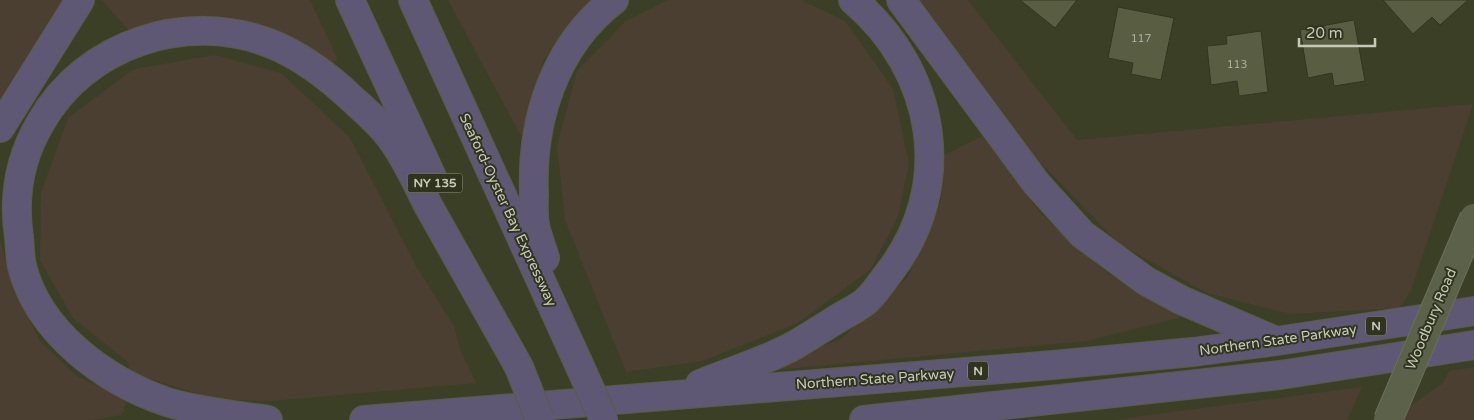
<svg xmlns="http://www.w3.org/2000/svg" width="1474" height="420" viewBox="0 0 1474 420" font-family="'Varela Round',sans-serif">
	<rect width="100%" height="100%" fill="#3b3f26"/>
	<path fill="#4b3f31" d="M0,0h63l-63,100z
		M102,0h208l28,60 -9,4 -53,-30 -58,-17 -52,6 -35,10z
		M448,0h143l-48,61 -16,72 -7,1z
		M668,0h133l44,21 48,68 16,75 -11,53 -28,53 -72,53 -96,38 -76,11 -61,-152 -8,-74 20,-75 49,-50z
		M920,0h48l109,140 396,-36 -62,186 -11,18 -110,6 -83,-21 -89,-50 -79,-82z
		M215,55l66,18 69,65 66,128 38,60 7,26 15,31 -205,18 -54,-1 -89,-28 1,-9 -56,-45 -33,-58 1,-67 27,-75 66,-49z
		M982,136l59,78 67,59 74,44 -96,24 -331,31 86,-33 67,-62 33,-76 4,-46z
		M0,240l14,51 26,50 38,36 49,22 -5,16 -29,5h-93z
		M1474,367v53h-84l53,-37 6,-12z
		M1362,387l-15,33h-232l27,-4z"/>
	<path fill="#595e43" stroke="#323621" d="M1020,0h57l-22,28z
		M1383,0h85l-28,25 -8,-8 -19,17z
		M1118,7l56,11 -13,62 -30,-6 2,-11 -25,-5z
		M1354,20l11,61 -31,5 -2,-13 -24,5 -8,-48z
		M1261,31l7,61 -29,4 -2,-15 -26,4 -4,-39 20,-2 -1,-8z"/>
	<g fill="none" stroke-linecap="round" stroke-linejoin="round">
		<defs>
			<path id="motorway" d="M350,0l83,179
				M413,0l164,360
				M901,0l135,183 46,51 64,47 35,19 95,41
				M0,128l80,-128
				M545,258c-3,-11 -8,-22 -10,-33 -2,-10 -1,-21 -1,-31 -3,-73 20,-148 80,-194
				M700,384c31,-13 66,-23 95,-39 13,-8 26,-16 39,-24 10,-7 23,-12 32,-20 8,-7 15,-18 22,-27 69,-88 48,-204 -35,-274
				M268,420c-33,-5 -69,-8 -101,-18 -62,-21 -129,-70 -145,-136 -2,-9 -2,-19 -3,-29 -6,-40 1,-80 22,-115 44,-78 145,-111 228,-79 29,11 59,33 81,54 13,12 30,26 40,40 16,21 27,47 39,70 30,53 60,107 90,160
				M364,420l689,-55 140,-13 84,-11 197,-30
				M864,420l416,-45 194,-30"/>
		</defs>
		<use href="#motorway" stroke="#585c48" stroke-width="30"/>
		<use href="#motorway" stroke="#5e5875" stroke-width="28"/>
		<defs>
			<path id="secondary-bridge" d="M1388,420l86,-202"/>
			<path id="motorway-bridge" d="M577,360l27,60
				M519,367l21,53"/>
		</defs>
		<use href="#secondary-bridge" stroke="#6b6f5b" stroke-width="30" stroke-linecap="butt"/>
		<use href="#motorway-bridge" stroke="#585c48" stroke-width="30" stroke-linecap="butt"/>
		<use href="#secondary-bridge" stroke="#5c6249" stroke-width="28"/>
		<use href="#motorway-bridge" stroke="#5e5875" stroke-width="28"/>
	</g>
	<g text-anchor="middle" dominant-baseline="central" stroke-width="4" stroke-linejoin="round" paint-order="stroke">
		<g font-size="11" fill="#aaae9a">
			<text x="1141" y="38">117</text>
			<text x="1237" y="64">113</text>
		</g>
		<g fill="#30341f" stroke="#989c89" stroke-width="1">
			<rect x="407.5" y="173.5" width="55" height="19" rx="4"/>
			<rect x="1366" y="316.5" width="20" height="19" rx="4"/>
			<rect x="968" y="361.5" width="20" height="19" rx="4"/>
		</g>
		<g font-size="12" font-weight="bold" fill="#c5c9b7">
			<text x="435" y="183">NY 135</text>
			<text x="1376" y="326">N</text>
			<text x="978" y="371">N</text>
		</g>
		<g font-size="14" fill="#c5c9b7" stroke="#30341f">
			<text transform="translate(508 210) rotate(65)">Seaford-Oyster Bay Expressway</text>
			<text transform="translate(1431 319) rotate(-67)">Woodbury Road</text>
			<text transform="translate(1278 340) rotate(-8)">Northern State Parkway</text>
			<text transform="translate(875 379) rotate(-4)">Northern State Parkway</text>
		</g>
	</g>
	<path d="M1299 38v8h76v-8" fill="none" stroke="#c5c9b7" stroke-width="2.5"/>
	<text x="1306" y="38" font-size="15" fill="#c5c9b7" stroke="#30341f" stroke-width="4" paint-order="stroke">20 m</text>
</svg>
